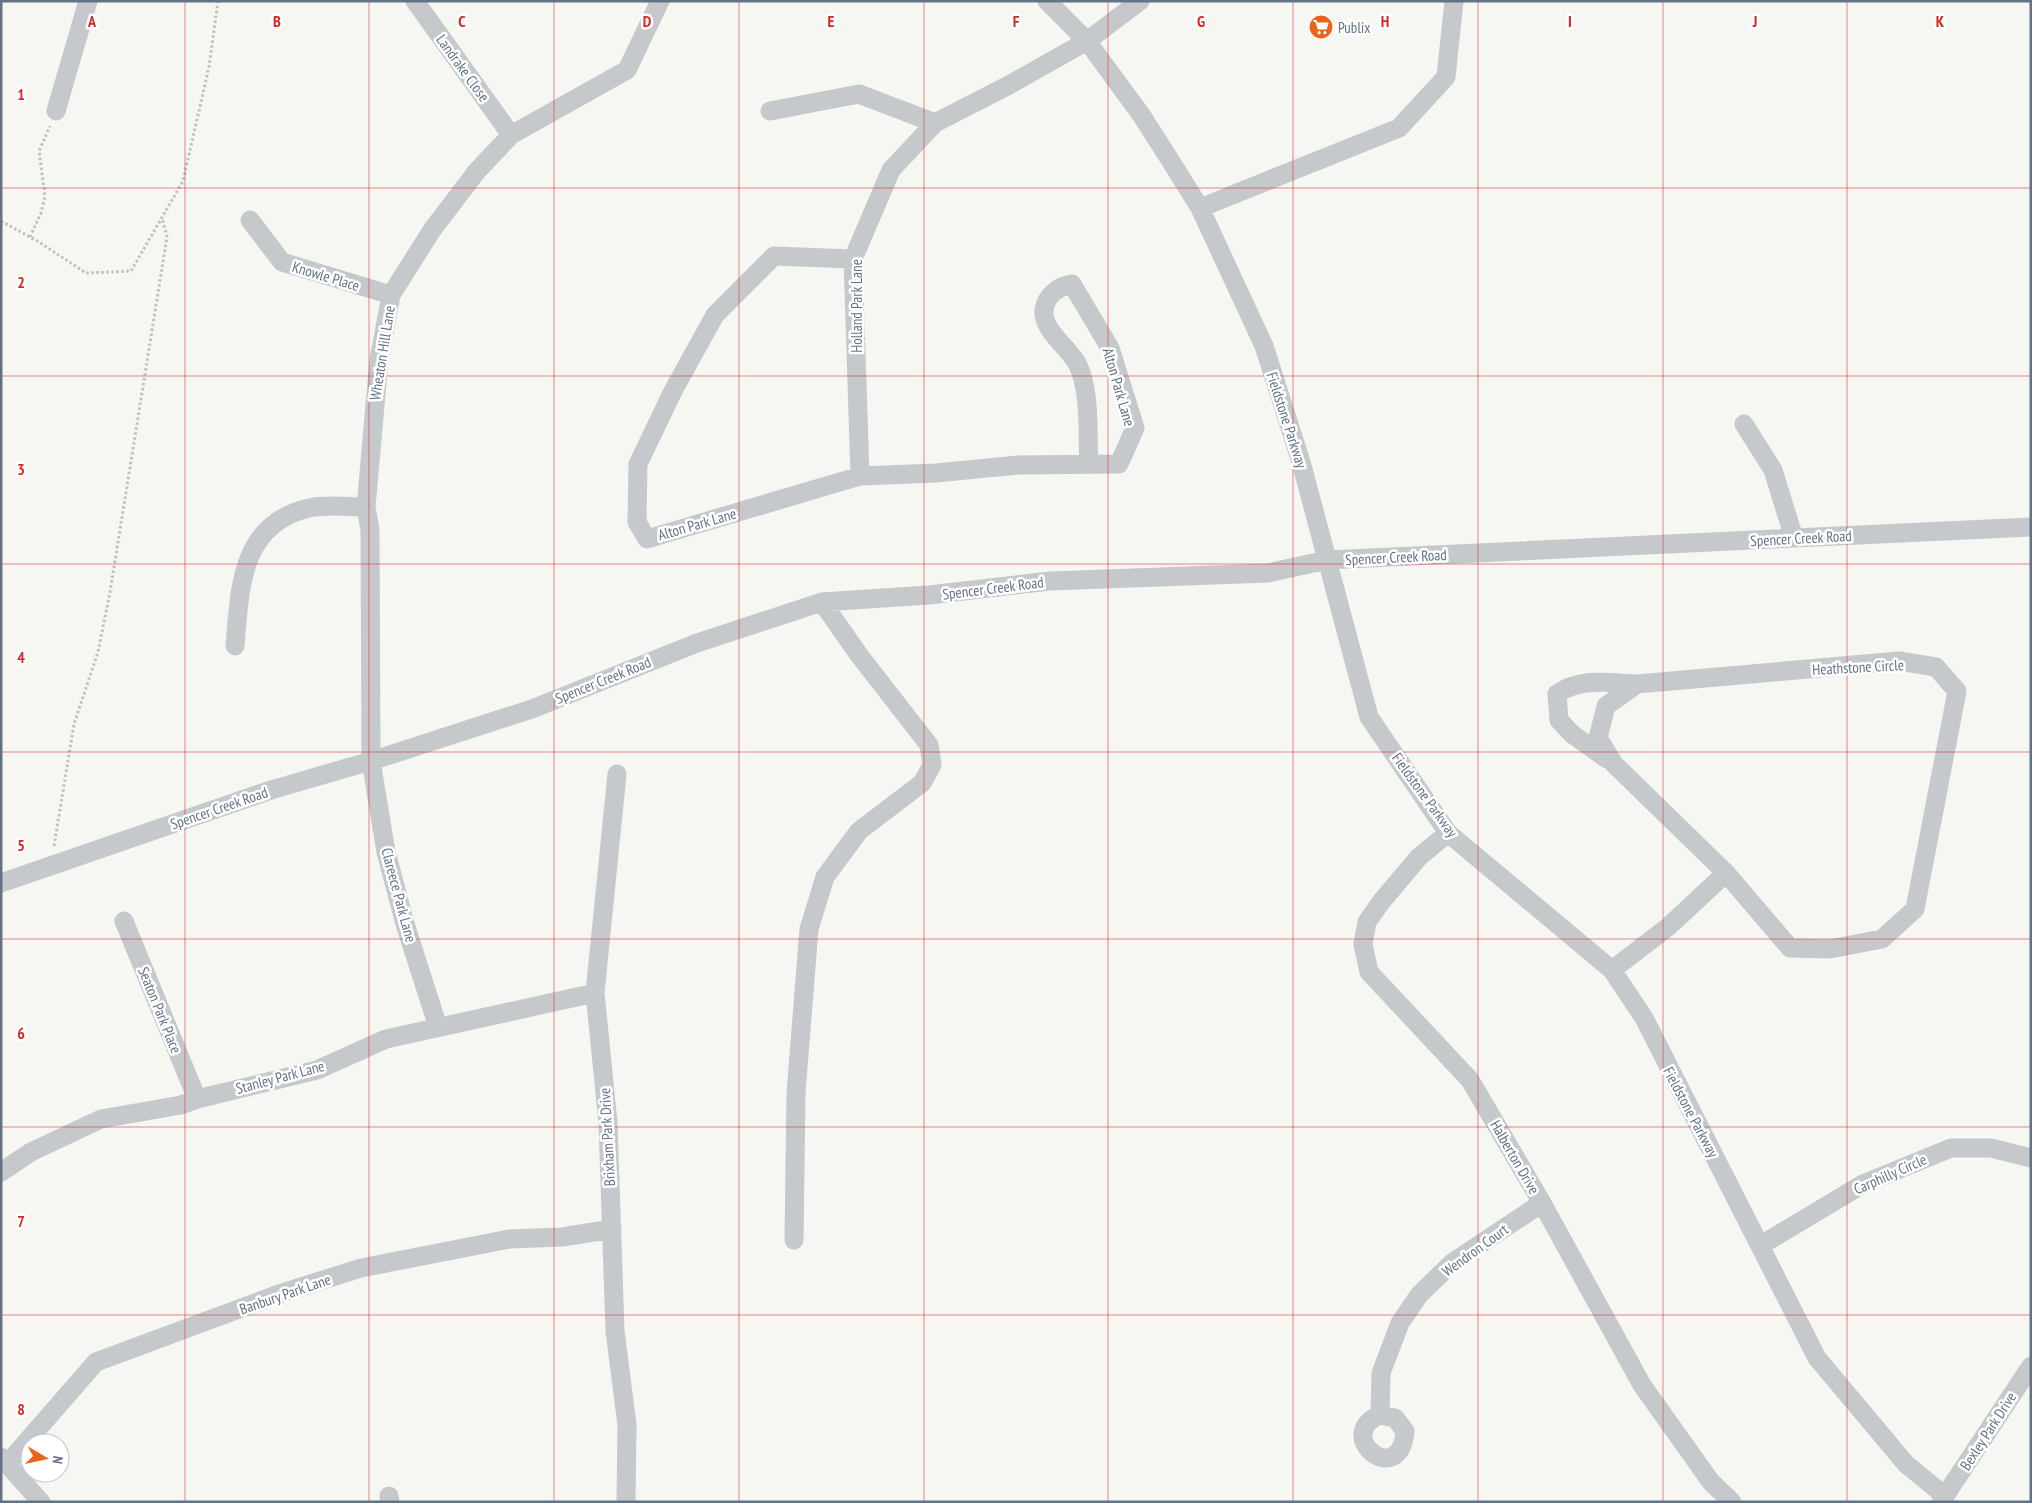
<svg xmlns="http://www.w3.org/2000/svg" width="2032" height="1503" viewBox="0 0 2032 1503" font-family="'PT Sans Narrow',sans-serif">
	<rect width="100%" height="100%" fill="#f6f6f2"/>
	<g fill="none" stroke-linecap="round" stroke-linejoin="round">
		<path stroke="#bfc0c3" stroke-width="3" stroke-dasharray="2.5 2.5" stroke-linecap="butt" d="M1,221l38,21 47,31 45,-2 52,-90 26,-114 9,-66
			M30,237l11,-24 4,-17 -6,-45 11,-25
			M54,846l20,-122 24,-72 12,-60 57,-355 -5,-19"/>
		<path stroke="#c5c9cc" stroke-width="19" d="M415,1l96,134
			M1047,1l40,40 55,75 28,44 30,48 64,138 37,116 68,255 79,116 164,137 32,48 173,340 89,106 39,32
			M56,111l32,-110
			M770,111l89,-17 76,29
			M1200,208l199,-80 47,-51 8,-76
			M250,220l32,42 109,33
			M853,259l-79,-3 -59,59 -42,76 -35,73 -1,58 10,17 213,-63 76,-3 82,-8 101,-1 16,-36 -25,-80 -38,-64c-13,2 -26,11 -28,26 -2,21 26,38 34,55 13,29 9,68 11,99
			M1744,424l29,46 21,68
			M860,476l-7,-217 38,-89 44,-47 74,-38 78,-44 53,-40
			M235,646c5,-58 5,-122 74,-138 17,-4 39,-1 57,-1
			M1899,661l37,6 21,24 -42,218 -33,30 -52,10 -40,-1 -64,-75 -112,-109 -16,-26 8,-32 31,-22z
			M1607,759l-35,-25 -13,-14 -2,-26c23,-17 53,-11 80,-10
			M617,774l-22,219 13,130 7,208 12,94 -1,77
			M1448,833l-29,24 -38,45 -14,20 -4,22 6,28 101,108 72,123 100,182 69,97 21,20
			M1,883l270,-93 100,-29 161,-52 165,-66 125,-41 107,-7 121,-14 218,-8 59,-13 704,-33
			M124,921l73,178
			M1612,970l56,-43 58,-54
			M438,1027l-33,-103 -19,-72 -15,-91 -1,-231 -4,-23 13,-147 12,-65 41,-65 45,-59 34,-36 116,-65 33,-69
			M1,1172l30,-20 70,-33 80,-14 16,-6 120,-29 69,-31 209,-46
			M794,1240l2,-147 13,-164 16,-52 34,-46 63,-48 10,-18 -3,-20 -70,-90 -37,-53
			M1761,1245l102,-61 88,-36h40l40,10
			M1380,1415c-48,20 20,76 25,16l-10,-13 -15,-3 1,-42 19,-50 19,-28 33,-32 90,-60
			M1,1457l40,45
			M8,1463l88,-101 186,-69 79,-25 148,-29 53,-2 50,-8
			M389,1496l1,6
			M1941,1502l90,-136"/>
	</g>
	<path fill="none" stroke="#d62828" stroke-width="1" stroke-opacity="0.55" d="M185,1v1501M369,1v1501M554,1v1501M739,1v1501M924,1v1501M1108,1v1501M1293,1v1501M1478,1v1501M1663,1v1501M1847,1v1501M1,188h2030M1,376h2030M1,564h2030M1,752h2030M1,939h2030M1,1127h2030M1,1315h2030"/>
	<defs>
		<symbol id="supermarket-disc" viewBox="-11 -11 22 22"><circle r="9.5" fill="#eb621d" stroke="#fff"/><path d="M-6-5.5h2.5l.6 2H6L4.5 2H-2.5L-4.4-4H-6ZM-1.5 3.2a1.3 1.3 0 1 0 .1 0ZM3 3.2a1.3 1.3 0 1 0 .1 0Z" fill="#fff"/></symbol>
	</defs>
	<g fill-rule="evenodd">
		<use href="#supermarket-disc" x="1307" y="13" width="28" height="28"/>
	</g>
	<g text-anchor="middle" dominant-baseline="central" stroke-width="5" stroke-linejoin="round" paint-order="stroke">
		<g font-size="15" fill="#637385" stroke="#fff" text-anchor="start">
			<text x="1338" y="27">Publix</text>
		</g>
		<g font-size="15" fill="#637385" stroke="#fff">
			<text transform="translate(463 68) rotate(54)">Landrake Close</text>
			<text transform="translate(326 276) rotate(17)">Knowle Place</text>
			<text transform="translate(856 306) rotate(-90)">Holland Park Lane</text>
			<text transform="translate(382 353) rotate(-81)">Wheaton Hill Lane</text>
			<text transform="translate(1119 387) rotate(74)">Alton Park Lane</text>
			<text transform="translate(1287 420) rotate(72)">Fieldstone Parkway</text>
			<text transform="translate(697 524) rotate(-16)">Alton Park Lane</text>
			<text transform="translate(1801 538) rotate(-3)">Spencer Creek Road</text>
			<text transform="translate(1396 557) rotate(-3)">Spencer Creek Road</text>
			<text transform="translate(993 588) rotate(-7)">Spencer Creek Road</text>
			<text transform="translate(1858 667) rotate(-3)">Heathstone Circle</text>
			<text transform="translate(603 680) rotate(-22)">Spencer Creek Road</text>
			<text transform="translate(1425 795) rotate(54)">Fieldstone Parkway</text>
			<text transform="translate(219 808) rotate(-19)">Spencer Creek Road</text>
			<text transform="translate(399 895) rotate(75)">Clareece Park Lane</text>
			<text transform="translate(160 1010) rotate(68)">Seaton Park Place</text>
			<text transform="translate(280 1077) rotate(-15)">Stanley Park Lane</text>
			<text transform="translate(1691 1112) rotate(62)">Fieldstone Parkway</text>
			<text transform="translate(607 1137) rotate(-93)">Brixham Park Drive</text>
			<text transform="translate(1515 1157) rotate(60)">Halberton Drive</text>
			<text transform="translate(1890 1174) rotate(-24)">Carphilly Circle</text>
			<text transform="translate(1475 1250) rotate(-36)">Wendron Court</text>
			<text transform="translate(285 1294) rotate(-19)">Banbury Park Lane</text>
			<text transform="translate(1988 1431) rotate(-57)">Bexley Park Drive</text>
		</g>
	</g>
	<g font-size="16" text-anchor="middle" font-weight="bold" fill="#d62828" stroke="#fff" stroke-width="5" stroke-linejoin="round" paint-order="stroke">
		<text x="92" y="27">A</text>
		<text x="277" y="27">B</text>
		<text x="462" y="27">C</text>
		<text x="647" y="27">D</text>
		<text x="831" y="27">E</text>
		<text x="1016" y="27">F</text>
		<text x="1201" y="27">G</text>
		<text x="1385" y="27">H</text>
		<text x="1570" y="27">I</text>
		<text x="1755" y="27">J</text>
		<text x="1940" y="27">K</text>
		<text x="21" y="100">1</text>
		<text x="21" y="288">2</text>
		<text x="21" y="475">3</text>
		<text x="21" y="663">4</text>
		<text x="21" y="851">5</text>
		<text x="21" y="1039">6</text>
		<text x="21" y="1227">7</text>
		<text x="21" y="1415">8</text>
	</g>
	<rect width="2032" height="1503" fill="none" stroke="#637385" stroke-width="5"/>
	<g transform="translate(45 1458) rotate(99)"><circle r="24" fill="#ffffff" stroke="#c1c7ce"/>
	<path d="M0-4L9 19L0 12L-9 19Z" fill="#eb621d"/>
	<text y="-8" font-size="14" font-weight="bold" text-anchor="middle" fill="#637385">N</text>
	</g>
</svg>
